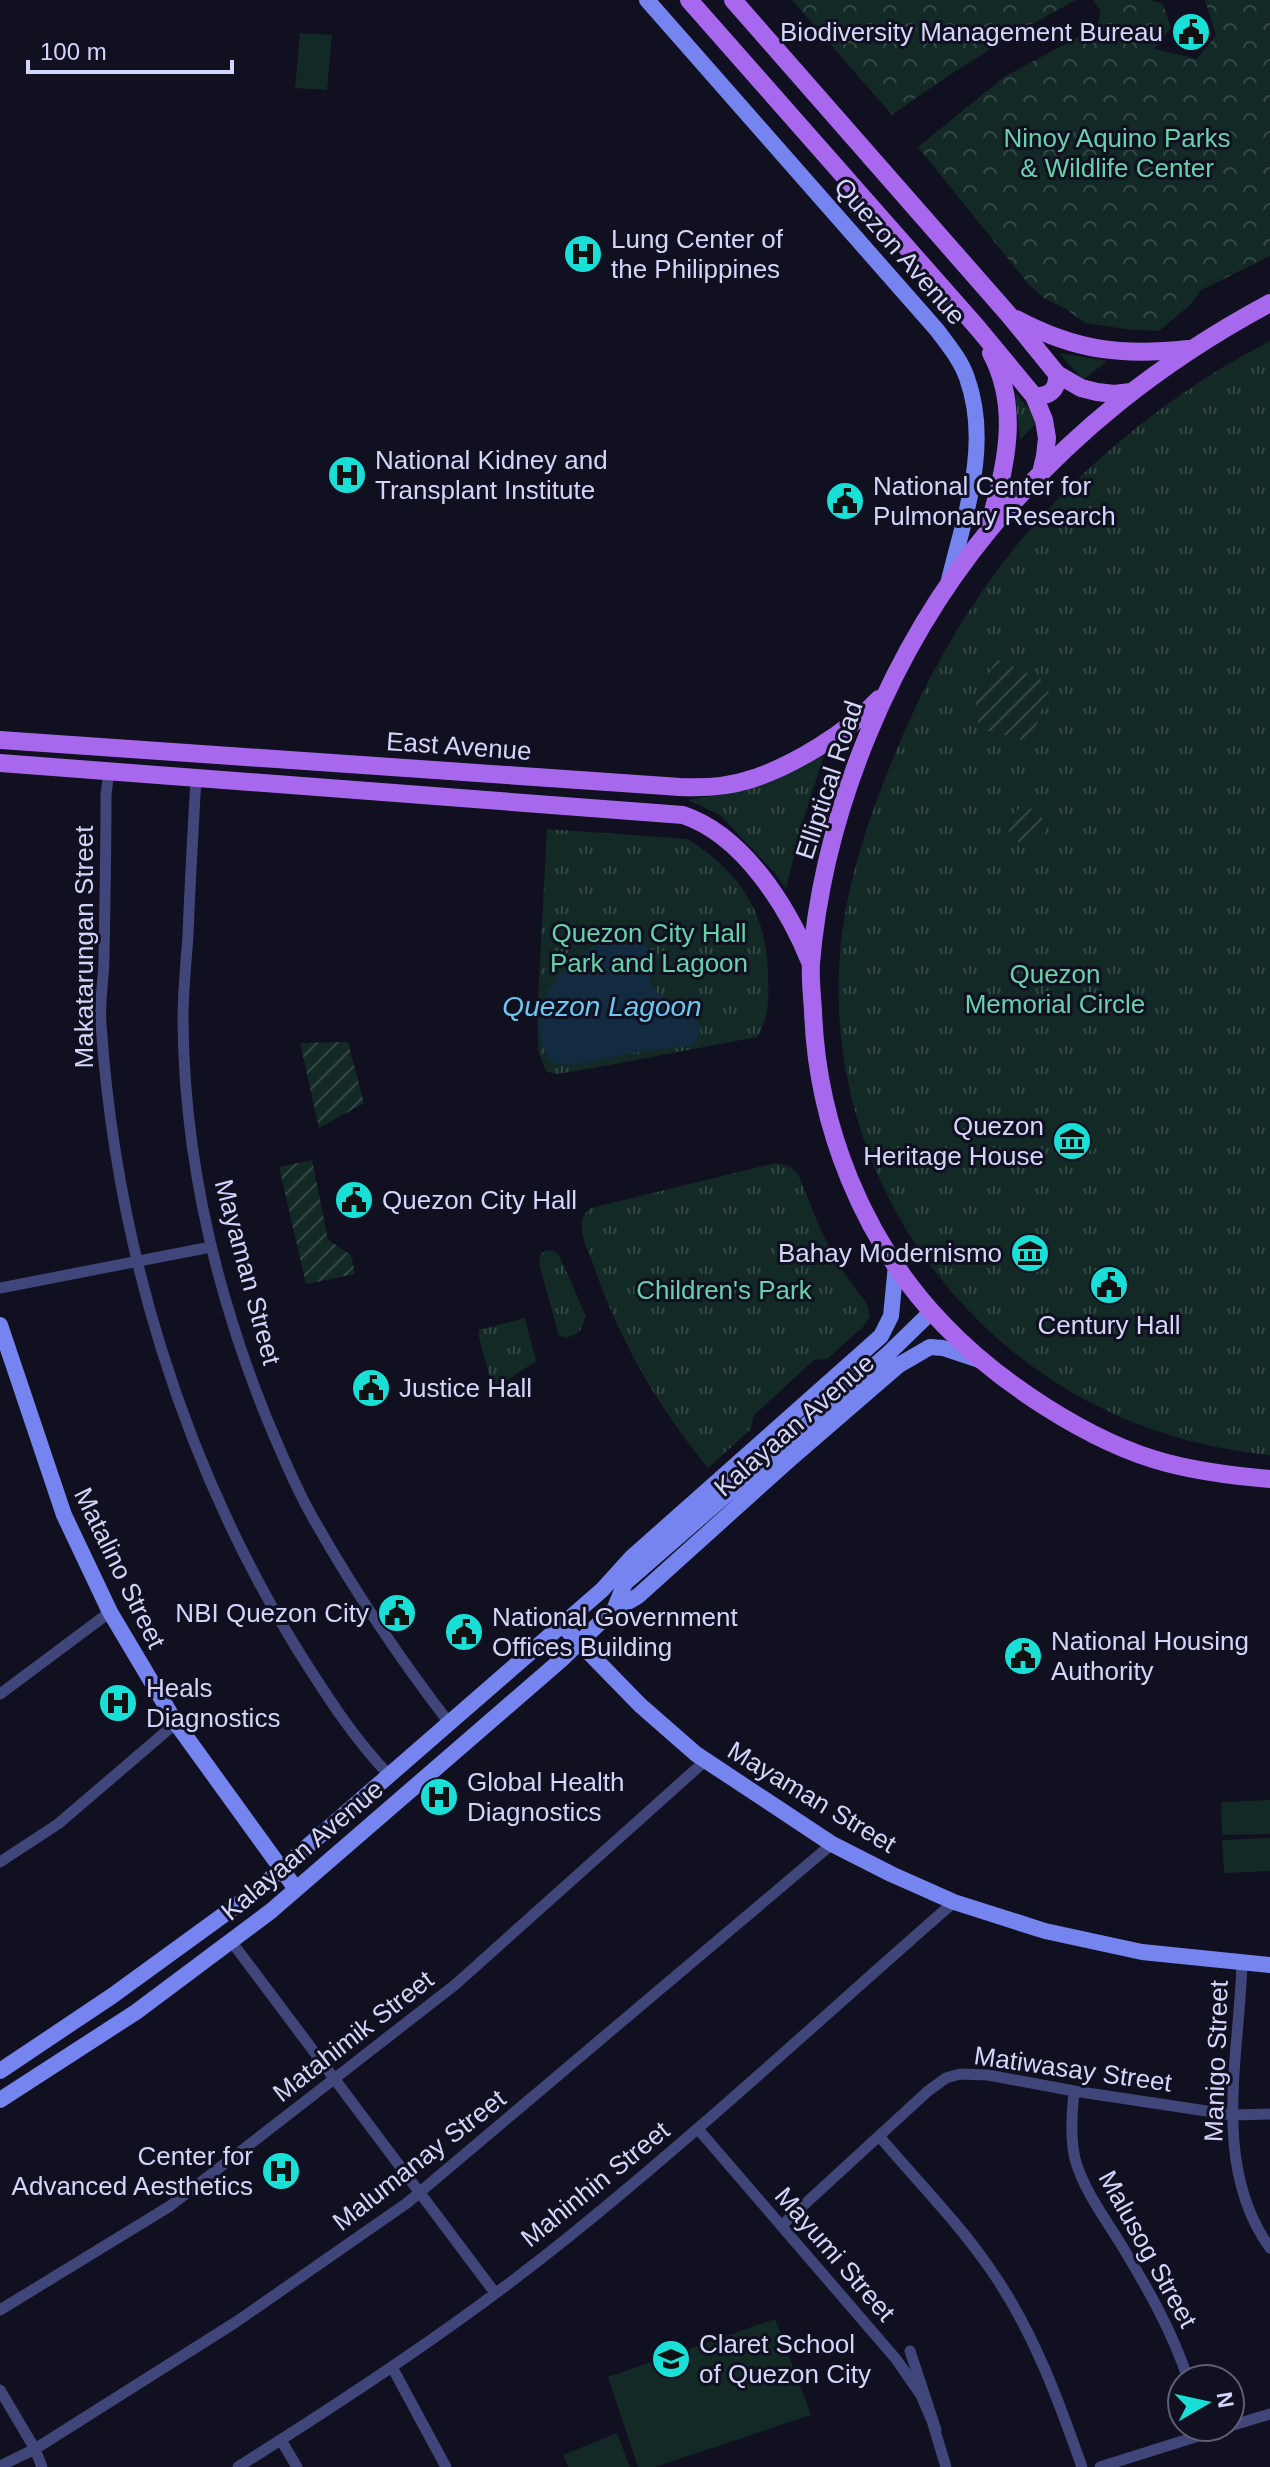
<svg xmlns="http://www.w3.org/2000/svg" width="1270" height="2467" viewBox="0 0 1270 2467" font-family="Helvetica,sans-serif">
	<defs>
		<pattern id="grass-tufts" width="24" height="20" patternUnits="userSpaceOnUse" patternTransform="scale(2)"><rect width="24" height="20" fill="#132925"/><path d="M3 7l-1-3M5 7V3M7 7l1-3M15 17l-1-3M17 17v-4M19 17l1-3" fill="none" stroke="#344746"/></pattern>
		<pattern id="forest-crowns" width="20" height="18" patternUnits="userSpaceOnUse" patternTransform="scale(2)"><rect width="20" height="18" fill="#132925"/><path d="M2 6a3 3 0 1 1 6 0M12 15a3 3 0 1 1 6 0" fill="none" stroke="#344746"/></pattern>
		<pattern id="garden-furrows" width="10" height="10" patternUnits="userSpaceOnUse" patternTransform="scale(2)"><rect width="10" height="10" fill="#132925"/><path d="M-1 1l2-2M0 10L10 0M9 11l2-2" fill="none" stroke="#344746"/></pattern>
	</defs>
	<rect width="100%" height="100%" fill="#101020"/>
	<path fill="url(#grass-tufts)" d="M1270,341v1114c-116,-11 -221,-60 -301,-144 -94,-98 -142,-232 -128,-368 7,-65 29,-129 54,-189 34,-83 78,-159 137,-227 66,-75 149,-140 238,-186z
		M1059,353l48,8 -24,19z
		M1015,393l24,27 -19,20z
		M824,755l-25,79 -13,55 -12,-17 -54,-57 -32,-15 51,-9 58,-22z
		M547,829l141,10c54,36 79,73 80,138 1,22 1,41 -11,60l-180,34 -22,3 -9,-3 -7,-18 -2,-34z
		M775,1163l14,3 9,8 24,59 20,37 25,34 3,12 -6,10 -37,33 -13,1 -61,56 -2,13 -43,39c-51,-63 -89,-128 -115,-204 -6,-17 -21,-43 -2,-56z
		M546,1250l8,1 5,4 27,61 -6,15 -4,3 -10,4 -7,-2 -20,-73 1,-8z
		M525,1318l11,43 -36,24 -8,1 -13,-49v-7z"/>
	<path fill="url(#forest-crowns)" d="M792,0h284c-64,34 -125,72 -184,115z
		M1093,0h58l12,4 8,24 -17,21 43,10 19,-24 -11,-35h65v256l-69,34 -10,14 -32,27 -34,-2 -40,-6 -19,-14 -22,-11 -14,-12 -112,-139 86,-70 93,-50 4,-16z"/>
	<path fill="url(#garden-furrows)" d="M996,659l55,25 -22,61 -11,-7 -34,-8 -9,-12 1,-16z
		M1008 826a18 18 0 1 1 36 0a18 18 0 1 1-36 0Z
		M348,1042l16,61 -45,25 -19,-85z
		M312,1160l16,80 23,15 4,19 -49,10 -27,-117z"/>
	<path fill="#132925" d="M300,33l32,2 -5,55 -32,-2z
		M1270,1800v34l-48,1 -1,-33z
		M1270,1838v33l-46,2 -2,-33z
		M775,2319l36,96 -156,52h-17l-30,-90z
		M617,2433l13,34h-62l-5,-12z"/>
	<path fill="#132b41" d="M618,935h19c21,19 6,39 18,54 13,19 40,14 46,43l-7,11 -5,3c-19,2 -38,4 -57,7 -25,3 -57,17 -81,9 -35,-57 15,-108 67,-127z"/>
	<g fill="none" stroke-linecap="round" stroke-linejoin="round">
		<path stroke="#404679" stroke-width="11" d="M109,772l-3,22c0,54 -1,109 -2,163 0,22 -5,45 -3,67 15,220 80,436 196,625 28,44 56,89 93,127
			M196,778c-3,53 -6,105 -8,157 -2,28 -5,57 -5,85 1,137 33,273 84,399 14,33 28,68 46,99 40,71 87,141 137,206
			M0,1288l211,-41
			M0,1694l110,-82
			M0,1862l58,-38 118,-101
			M231,1941l264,352
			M1242,1964c-3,94 -31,202 28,284
			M1074,2091c-2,22 -4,46 1,68 9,32 30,59 47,87 26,43 50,85 66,133
			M698,2129l198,230 25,36 15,35 -26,-79
			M879,2136c38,45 81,88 114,137 41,60 65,126 89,194
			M782,2225l146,-134 18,-13 14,-4 28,1 86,16 159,24 37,-1
			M0,2310l170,-104 164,-127 122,-95 249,-223
			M392,2367l54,100
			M0,2390l35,59 7,18
			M933,2424l13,43
			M1230,2426l40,-12
			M281,2440l16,27
			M0,2466l35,-17 201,-127 171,-119 425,-359
			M238,2467c114,-72 228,-147 333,-232 131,-106 256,-222 383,-333
			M1100,2467l127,-40"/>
		<path stroke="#7684ef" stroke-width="16" d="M647,0l290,330c11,15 24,30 30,48 24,67 -2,136 -18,202
			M0,1325l64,190 46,97 66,111 120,166
			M614,1610l11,-27 265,-231 41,-40
			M562,1625l78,80 56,49 136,90 59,30 63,28 91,29 97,21 128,13
			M0,2071l112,-75 143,-104 347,-302 29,-32 250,-222 10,-20 5,-51
			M0,2100l136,-88 135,-101 290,-251 50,-48 27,-16 151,-136 110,-95 31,-18 13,1 36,12"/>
		<path stroke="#a868ed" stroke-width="18" d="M689,0l287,326 58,70 10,24 3,18 -2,18 -4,17
			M733,0l276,315 48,59 24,14 16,4 17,2 17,-2
			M1270,303c-110,59 -200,131 -280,226 -98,119 -166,280 -179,434 -1,15 1,32 2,48 4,114 50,230 130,313 54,57 147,119 224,139 34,9 68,13 103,16
			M1016,319c60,32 106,37 172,30
			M1034,396c15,1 24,-6 23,-22
			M989,526c16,-58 32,-117 2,-173
			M0,740l680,47c23,1 47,0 68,-7 44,-13 100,-48 131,-81
			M0,763l683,52c60,20 105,92 127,147"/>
	</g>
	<defs>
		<symbol id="civic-disc" viewBox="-11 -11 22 22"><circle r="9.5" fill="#1adfd6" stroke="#101020"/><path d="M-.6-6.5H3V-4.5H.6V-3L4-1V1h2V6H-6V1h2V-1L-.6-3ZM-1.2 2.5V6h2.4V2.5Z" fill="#111"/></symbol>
		<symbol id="hospital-disc" viewBox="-11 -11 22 22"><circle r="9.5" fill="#1adfd6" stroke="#101020"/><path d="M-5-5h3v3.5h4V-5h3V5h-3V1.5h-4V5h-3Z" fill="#111"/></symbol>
		<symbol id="museum-disc" viewBox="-11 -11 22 22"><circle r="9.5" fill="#1adfd6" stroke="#101020"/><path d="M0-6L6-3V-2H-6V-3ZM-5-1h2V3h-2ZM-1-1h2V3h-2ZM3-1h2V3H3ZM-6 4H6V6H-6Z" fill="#111"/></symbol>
		<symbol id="school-disc" viewBox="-11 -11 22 22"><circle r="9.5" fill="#1adfd6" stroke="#101020"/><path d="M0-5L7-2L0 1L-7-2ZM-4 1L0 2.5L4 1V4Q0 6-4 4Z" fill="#111"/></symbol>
	</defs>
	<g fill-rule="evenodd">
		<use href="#civic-disc" x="1169" y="10" width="44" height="44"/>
		<use href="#hospital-disc" x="561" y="232" width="44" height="44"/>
		<use href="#hospital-disc" x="325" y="453" width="44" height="44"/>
		<use href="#civic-disc" x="823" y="479" width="44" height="44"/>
		<use href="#museum-disc" x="1050" y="1119" width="44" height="44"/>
		<use href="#civic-disc" x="332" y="1178" width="44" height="44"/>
		<use href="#museum-disc" x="1008" y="1231" width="44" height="44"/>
		<use href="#civic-disc" x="1087" y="1263" width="44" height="44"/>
		<use href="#civic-disc" x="349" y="1366" width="44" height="44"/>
		<use href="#civic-disc" x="375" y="1591" width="44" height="44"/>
		<use href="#civic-disc" x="442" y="1610" width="44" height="44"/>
		<use href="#civic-disc" x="1001" y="1634" width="44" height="44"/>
		<use href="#hospital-disc" x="96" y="1681" width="44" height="44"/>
		<use href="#hospital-disc" x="417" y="1775" width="44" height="44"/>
		<use href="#hospital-disc" x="259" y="2149" width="44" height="44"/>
		<use href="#school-disc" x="649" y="2337" width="44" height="44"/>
	</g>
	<g text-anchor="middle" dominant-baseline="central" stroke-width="6" stroke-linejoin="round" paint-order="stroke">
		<g font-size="26" fill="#d4d5fa" stroke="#101020" text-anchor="start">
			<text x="1163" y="32" text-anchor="end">Biodiversity Management Bureau</text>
			<text x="611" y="239">Lung Center of<tspan x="611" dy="30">the Philippines</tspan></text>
			<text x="375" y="460">National Kidney and<tspan x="375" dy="30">Transplant Institute</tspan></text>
			<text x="873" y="486">National Center for<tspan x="873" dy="30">Pulmonary Research</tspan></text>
			<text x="1044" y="1126" text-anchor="end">Quezon<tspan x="1044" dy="30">Heritage House</tspan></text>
			<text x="382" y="1200">Quezon City Hall</text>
			<text x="1002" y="1253" text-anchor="end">Bahay Modernismo</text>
			<text x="1109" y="1325" text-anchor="middle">Century Hall</text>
			<text x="399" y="1388">Justice Hall</text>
			<text x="369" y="1613" text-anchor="end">NBI Quezon City</text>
			<text x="492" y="1617">National Government<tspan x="492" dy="30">Offices Building</tspan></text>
			<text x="1051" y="1641">National Housing<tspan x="1051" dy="30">Authority</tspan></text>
			<text x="146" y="1688">Heals<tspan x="146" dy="30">Diagnostics</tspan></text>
			<text x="467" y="1782">Global Health<tspan x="467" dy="30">Diagnostics</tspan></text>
			<text x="253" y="2156" text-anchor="end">Center for<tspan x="253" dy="30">Advanced Aesthetics</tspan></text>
			<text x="699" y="2344">Claret School<tspan x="699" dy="30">of Quezon City</tspan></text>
		</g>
		<g font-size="26" fill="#69d1a8" stroke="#101020">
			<text x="1117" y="138">Ninoy Aquino Parks<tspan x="1117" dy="30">&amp; Wildlife Center</tspan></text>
			<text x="649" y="933">Quezon City Hall<tspan x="649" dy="30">Park and Lagoon</tspan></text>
			<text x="1055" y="974">Quezon<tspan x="1055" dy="30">Memorial Circle</tspan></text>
			<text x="724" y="1290">Children's Park</text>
		</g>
		<g font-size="26" fill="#d4d5fa" stroke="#101020">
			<text transform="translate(900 251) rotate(49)">Quezon Avenue</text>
			<text transform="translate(459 746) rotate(4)">East Avenue</text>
			<text transform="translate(829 780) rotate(-72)">Elliptical Road</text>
			<text transform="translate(84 947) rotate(-90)">Makatarungan Street</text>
			<text transform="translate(248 1272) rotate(75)">Mayaman Street</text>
			<text transform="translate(794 1425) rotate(-41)">Kalayaan Avenue</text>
			<text transform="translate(120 1568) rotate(64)">Matalino Street</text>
			<text transform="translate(812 1797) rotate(31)">Mayaman Street</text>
			<text transform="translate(302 1850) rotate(-40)">Kalayaan Avenue</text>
			<text transform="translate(353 2036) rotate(-38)">Matahimik Street</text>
			<text transform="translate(1216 2061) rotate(-88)">Manigo Street</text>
			<text transform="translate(1073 2069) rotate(8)">Matiwasay Street</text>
			<text transform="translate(419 2160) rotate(-38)">Malumanay Street</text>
			<text transform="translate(595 2184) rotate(-39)">Mahinhin Street</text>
			<text transform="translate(1148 2249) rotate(61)">Malusog Street</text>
			<text transform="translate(835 2254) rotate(49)">Mayumi Street</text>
		</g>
		<g font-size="28" font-style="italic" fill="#6ec5ee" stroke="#101020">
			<text x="602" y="1006">Quezon Lagoon</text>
		</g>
	</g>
	<g transform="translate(1206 2403) rotate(81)"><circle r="38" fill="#101020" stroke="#5e5f77" stroke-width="2"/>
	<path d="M0-6L14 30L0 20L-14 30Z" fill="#1adfd6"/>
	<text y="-12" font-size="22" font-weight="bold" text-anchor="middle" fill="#d4d5fa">N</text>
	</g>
	<path d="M28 60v12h204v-12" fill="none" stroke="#d4d5fa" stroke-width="4"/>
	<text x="40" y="60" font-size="24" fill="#d4d5fa" stroke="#101020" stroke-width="6" paint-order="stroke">100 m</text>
</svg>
